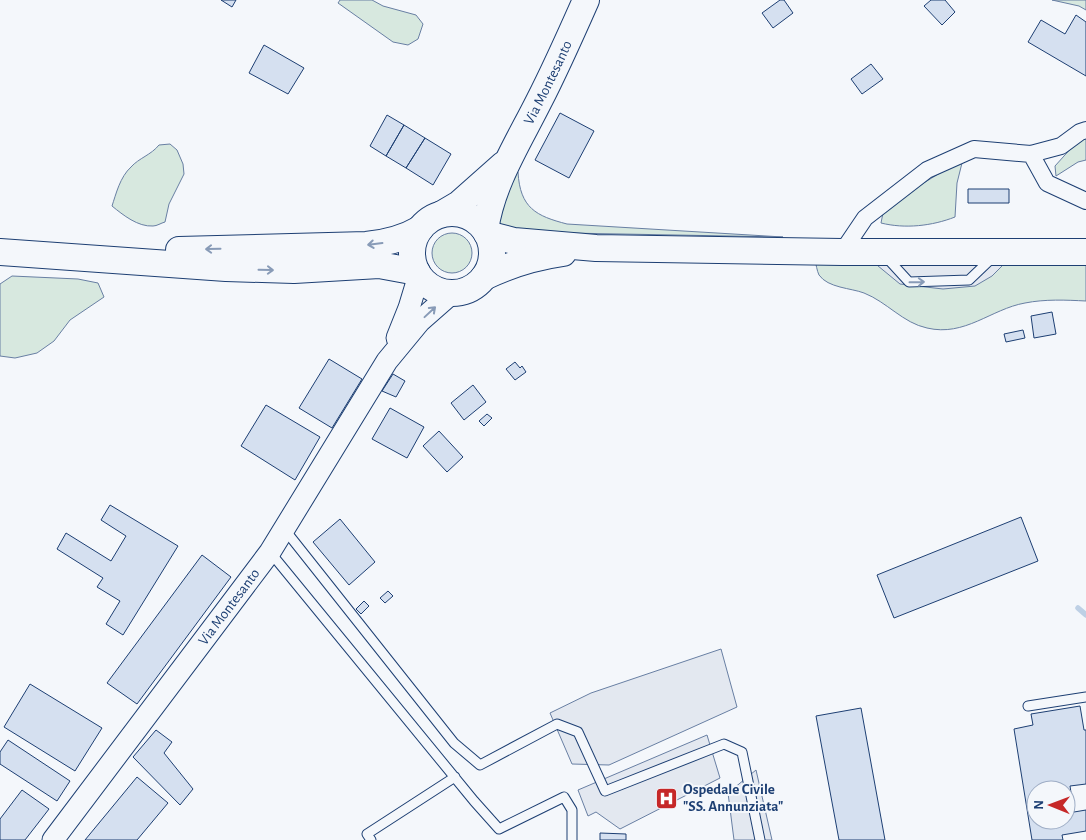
<svg xmlns="http://www.w3.org/2000/svg" width="1086" height="840" viewBox="0 0 1086 840" font-family="'Alegreya Sans',sans-serif">
	<rect width="100%" height="100%" fill="#f4f7fb"/>
	<path fill="#d7e8df" stroke="#687fa3" d="M340,0h32l11,6 33,9 7,9 -5,15 -10,6 -15,-3 -55,-39z
		M1052,0h34v10l-7,-4z
		M1082,136h4v24l-8,2 -22,14 -1,-10z
		M170,144l7,6 6,14 1,10 -15,30 -4,18c-4,1 -8,4 -12,4 -15,1 -30,-11 -41,-20 4,-12 8,-29 19,-39 8,-9 20,-12 28,-22z
		M963,159l-6,24 -2,34c-23,9 -50,12 -74,6l2,-10 29,-23z
		M518,172c2,36 18,44 49,52l216,13 -270,-5 -11,-5 -3,-6 13,-43z
		M432 253a20 20 0 1 1 40 0a20 20 0 1 1-40 0Z
		M815,260l271,2v39c-20,-1 -41,-2 -61,2 -34,6 -60,34 -98,25 -24,-5 -40,-26 -63,-35 -13,-5 -36,-5 -45,-18 -2,-4 -3,-11 -4,-15z
		M12,276l66,3 20,4 6,14 -34,23 -16,21 -17,12 -22,5 -15,-2v-72z"/>
	<path fill="#e3e8f0" stroke="#687fa3" d="M872,261l134,1 -14,14 -17,10 -32,3 -43,-5z
		M721,649l16,58 -128,58 -37,-1 -22,-51 41,-20z
		M707,735l13,43 -100,51 -24,-17 -8,4 -10,-26z
		M756,770l16,70h-38l-6,-47z"/>
	<g fill="none" stroke-linecap="round" stroke-linejoin="round">
		<path stroke="#bed0e5" stroke-width="5.5" d="M1078,608l8,7"/>
	</g>
	<path fill="#d5e0f0" stroke="#1d3f73" fill-rule="evenodd" d="M221,0h15l-4,7z
		M780,0h4l9,13 -20,15 -11,-15z
		M931,0h14l10,12 -13,13 -18,-19z
		M1076,15l10,7v54l-58,-34 13,-22 24,14z
		M264,45l40,23 -16,26 -39,-21z
		M871,64l12,15 -21,15 -11,-15z
		M560,113l34,18 -25,47 -34,-18z
		M387,115l17,10 -18,31 -16,-10z
		M404,125l21,13 -19,30 -20,-12z
		M425,138l26,16 -18,31 -27,-17z
		M968,189h41v14h-41z
		M1052,312l4,22 -22,4 -3,-22z
		M1023,330l2,8 -19,4 -2,-8z
		M329,359l33,20 -30,49 -33,-20z
		M515,362l5,6 2,-2 4,6 -11,8 -9,-11z
		M393,374l12,7 -9,16 -14,-6z
		M473,385l13,17 -22,18 -13,-17z
		M266,405l54,32 -25,43 -54,-34z
		M390,408l34,19 -17,31 -35,-19z
		M487,414l5,4 -8,8 -5,-5z
		M439,431l24,26 -16,15 -24,-26z
		M110,505l68,41 -55,89 -17,-11 14,-23 -23,-14 6,-9 -46,-29 9,-16 45,28 15,-25 -25,-16z
		M1021,517l17,44 -144,57 -17,-43z
		M340,519l35,43 -26,23 -36,-43z
		M202,555l29,22 -94,127 -30,-21z
		M388,591l5,5 -8,7 -5,-5z
		M364,601l5,5 -8,8 -5,-5z
		M30,684l72,44 -27,43 -71,-44z
		M1080,706l4,24h2v54l-16,2 4,26 12,-2v21l-24,4 1,5h-31l-18,-111 19,-4 -2,-11zM1036,790h30v30h-30z
		M861,708l24,132h-46l-23,-124z
		M156,730l16,12 -8,11 29,36 -13,16 -47,-48z
		M8,740l62,41 -13,20 -57,-37v-12z
		M137,777l31,26 -31,37h-52z
		M22,790l27,19 -24,31h-25v-21z
		M600,833l26,1v6h-26z"/>
	<g fill="none" stroke-linecap="round" stroke-linejoin="round">
		<defs>
			<path id="service" d="M887,258l22,24 60,-2 23,-22
				M285,530l169,213 26,22 77,-41 21,8 27,59 119,-47 18,8 18,88
				M270,552l204,249 25,28 65,-32 8,13v30
				M1028,706l58,-9
				M371,840l-4,-6 88,-57"/>
			<path id="minor" d="M1031,154l16,29 39,18
				M842,252l23,-34 62,-48 47,-21 57,5 30,-8 19,-14 6,-2"/>
			<g id="tertiary">
				<path d="M397,338l12,-30 10,-33"/>
				<path id="s1" d="M53,840l217,-288 117,-191 33,-40 33,-29"/>
			</g>
			<g id="primary">
				<circle cx="452" cy="253" r="40"/>
				<path d="M442,214l17,-10 44,-39"/>
				<path id="s2" d="M485,230c7,-47 33,-87 54,-129 17,-33 32,-67 47,-101"/>
				<path d="M487,234l27,7 82,7 246,4h244"/>
				<path d="M179,250l187,-5c21,-2 37,-6 54,-16"/>
				<path d="M0,252l226,16 68,2 85,-5 38,7"/>
				<path d="M484,277c25,-12 51,-20 79,-24"/>
			</g>
		</defs>
		<use href="#service" stroke="#1d3f73" stroke-width="11"/>
		<use href="#minor" stroke="#1d3f73" stroke-width="18"/>
		<use href="#tertiary" stroke="#1d3f73" stroke-width="23"/>
		<use href="#primary" stroke="#1d3f73" stroke-width="28"/>
		<use href="#service" stroke="#f4f7fb" stroke-width="9"/>
		<use href="#minor" stroke="#f4f7fb" stroke-width="16"/>
		<use href="#tertiary" stroke="#f4f7fb" stroke-width="21"/>
		<use href="#primary" stroke="#f4f7fb" stroke-width="26"/>
	</g>
	<defs><path id="oneway-shaft" d="M-6 0H5M1.5-3L5.5 0L1.5 3" fill="none" stroke-width="1.6" stroke-linecap="round" stroke-linejoin="round" transform="scale(1.25)"/></defs>
	<g stroke="#889bb7">
		<use href="#oneway-shaft" transform="translate(375 244) rotate(173)"/>
		<use href="#oneway-shaft" transform="translate(213 249) rotate(179)"/>
		<use href="#oneway-shaft" transform="translate(266 270) rotate(1)"/>
		<use href="#oneway-shaft" transform="translate(917 282) rotate(-1)"/>
		<use href="#oneway-shaft" transform="translate(430 312) rotate(-43)"/>
	</g>
	<defs>
		<symbol id="hospital-square" viewBox="-11 -11 22 22"><rect x="-9" y="-9" width="18" height="18" rx="4" fill="#c62828" stroke="#f4f7fb"/><path d="M-5-5h3v3.5h4V-5h3V5h-3V1.5h-4V5h-3Z" fill="#fff"/></symbol>
	</defs>
	<g fill-rule="evenodd">
		<use href="#hospital-square" x="654" y="786" width="25" height="25"/>
	</g>
	<g text-anchor="middle" dominant-baseline="central" stroke-width="4" stroke-linejoin="round" paint-order="stroke">
		<g font-size="15" fill="#1d3f73" stroke="#f4f7fb">
			<text stroke="none"><textPath href="#s2" startOffset="161">Via Montesanto</textPath></text>
			<text stroke="none"><textPath href="#s1" startOffset="292">Via Montesanto</textPath></text>
		</g>
		<g font-size="15" font-weight="bold" fill="#1d3f73" stroke="#f4f7fb" text-anchor="start">
			<text x="683" y="789">Ospedale Civile<tspan x="683" dy="17">"SS. Annunziata"</tspan></text>
		</g>
	</g>
	<g transform="translate(1051 805) rotate(271)"><circle r="24" fill="#f4f7fb" stroke="#9eadc5"/>
	<path d="M0-4L9 19L0 12L-9 19Z" fill="#c62828"/>
	<text y="-8" font-size="14" font-weight="bold" text-anchor="middle" fill="#1d3f73">N</text>
	</g>
</svg>
